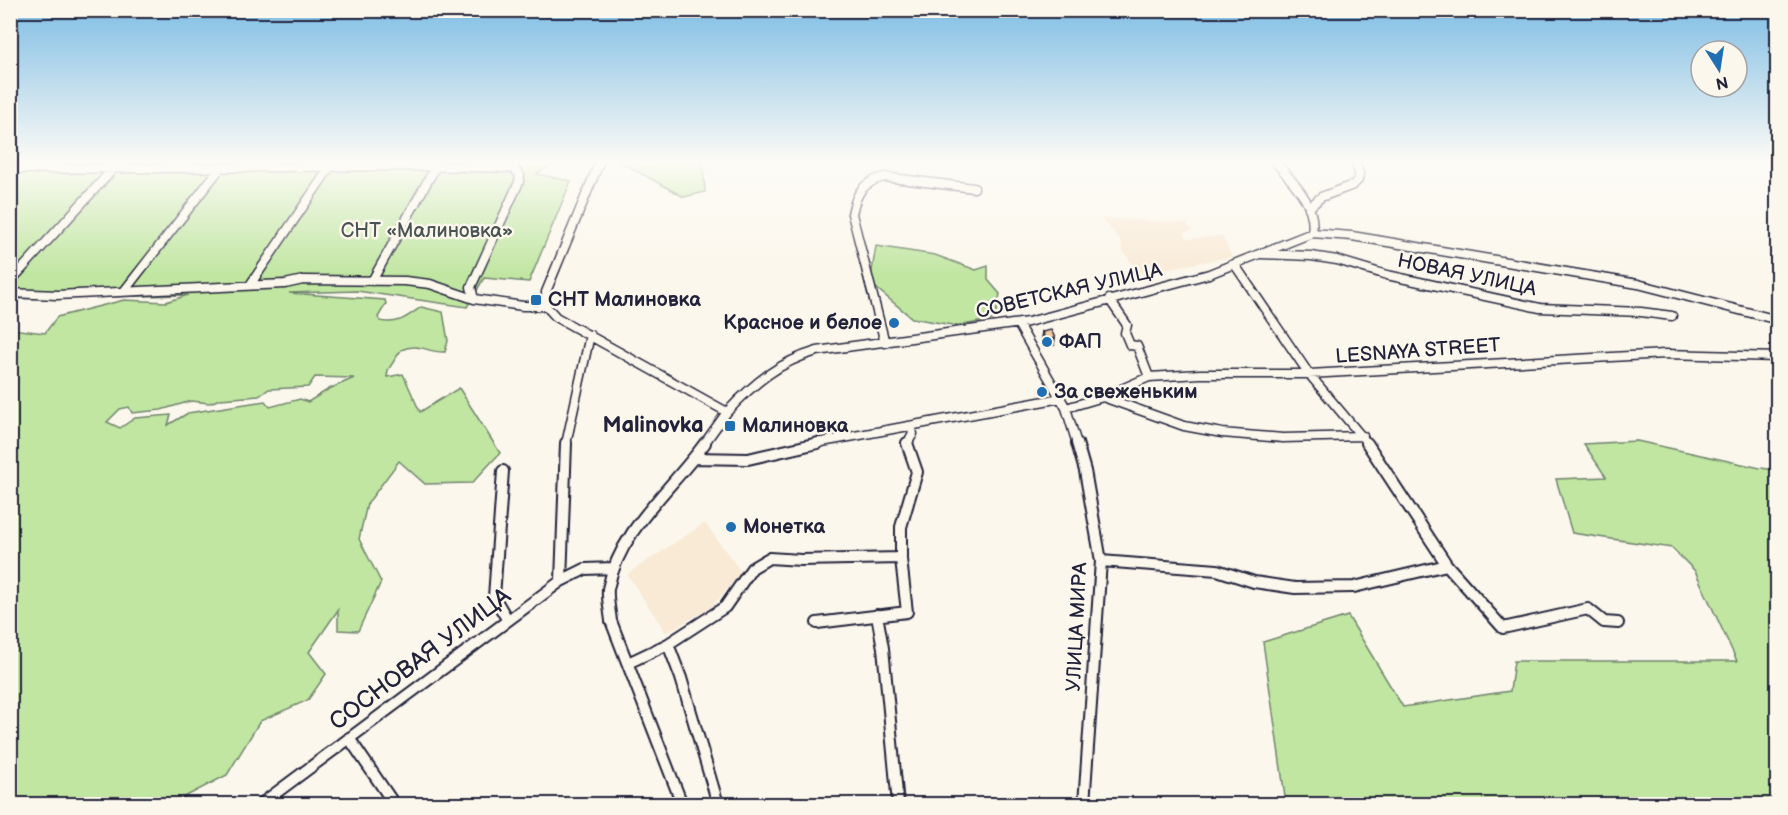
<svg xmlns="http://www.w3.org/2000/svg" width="1788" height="815" viewBox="0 0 1788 815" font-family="'Balsamiq Sans',sans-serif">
	<rect width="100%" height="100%" fill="#fbf7ec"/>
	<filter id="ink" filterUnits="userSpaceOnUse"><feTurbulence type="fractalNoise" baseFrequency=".0167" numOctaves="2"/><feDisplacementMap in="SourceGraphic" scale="12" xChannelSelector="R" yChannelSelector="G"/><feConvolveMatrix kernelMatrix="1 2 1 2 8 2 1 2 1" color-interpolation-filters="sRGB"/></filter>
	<g filter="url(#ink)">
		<path fill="#f9ead6" d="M1100,218l87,5 5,8 -8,1 3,7 35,-3 10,21 -93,16 -16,-22 -3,-12z
			M705,523l37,50 -32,35 -44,25 -39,-59z"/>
		<path fill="#c0e6a1" stroke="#71846e" stroke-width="1.5" fill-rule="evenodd" d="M10,161h549l-23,13 35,7 -42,101 -45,-4 -17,29 -110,-16 -68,2 96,7 1,4 -8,13 2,4c18,4 27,-4 41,-14l22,5 5,29 -3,11c-18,1 -25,-10 -44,-2l-13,20 -1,7 16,-3 17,38 39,-24 41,65 -28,30 -47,1 -26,-23 -32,43 -8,35 22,43 -23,49 -20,-1v-20l-29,42 17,22 -18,26 -48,21 -33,54 -56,29h-160v-475l34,4 12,-16 67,-17 42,2 22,-7 -177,4zM315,377l39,1 -25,11 -21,13 -8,-3 -30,8 -5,-6 -77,12 -20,12 3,-10 -36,3 -15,10 -13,-6 13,-13 9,-2 3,6 29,-3 30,-9 19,2 10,-4 39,-3 10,-7 39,-2z
			M618,161h85l2,31 -21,5z
			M876,246l59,9 41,15 12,-4v14l12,14 -5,25 -37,7 -46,-8 -42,-35z
			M1637,441l123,27 17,2v334h-491l-23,-162 85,-26 55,91 107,-16 4,-30h223l-42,-90 -23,-23 -100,-15 -16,-54 50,-2 -22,-33z"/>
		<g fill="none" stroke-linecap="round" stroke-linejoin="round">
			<defs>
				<path id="minor-far1" d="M600,161l-54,131v14l10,11 171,95 -23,32
					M10,169l417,-3 86,2 7,7 -1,7 -48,105 3,12 49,7h23
					M1309,208l12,-11 32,-12 5,-5 1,-7 -4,-12
					M1312,233l40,3 286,48 140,36
					M1261,254l50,2 26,4 50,15 153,33 101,4 31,4
					M1235,265l74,109 59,70
					M372,281l64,-115
					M10,282l103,-113 3,-8
					M250,285l80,-118
					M125,290l96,-123
					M10,293l47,2 228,-11 18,-4 102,1 25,3 44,15
					M1109,299l18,26 -2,8 5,12 7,1 12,31
					M1018,324l48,84 11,36
					M885,343l-33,-129c4,-21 11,-32 32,-37l90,11
					M1103,397l81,29 38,7 61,5 80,-2
					M1066,408l37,-11 46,-20 51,-3h109l356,-20 113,3
					M727,412c27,-29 52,-50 90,-61l211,-29 181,-48 103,-41c5,-30 -20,-51 -37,-72
					M566,444l24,-109
					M811,444l250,-46
					M907,444l6,-10 -2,-8"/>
				<path id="minor" d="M1077,443l8,28 16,90 -17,243
					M1367,443l80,122 56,63 85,-19 16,13 14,1
					M694,458l54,1 70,-16
					M503,471l-9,126 13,22
					M1101,561l116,9 37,12 41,6 59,-1 93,-22
					M561,581l5,-138
					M877,615l6,33 15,156
					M817,623l90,-11 -6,-53v-32l16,-55 -10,-29
					M668,644l13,34 37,126
					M628,663l40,-19 57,-37 27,-39 17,-10 32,2 100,-2
					M349,738l45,66
					M261,804l300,-223 24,-12 29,-1
					M682,804l-71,-183c-1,-10 -4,-23 -3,-32 11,-59 64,-100 97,-146"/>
			</defs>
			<use href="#minor-far1" stroke="#22223b" stroke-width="11"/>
			<use href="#minor" stroke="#22223b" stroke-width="14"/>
			<use href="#minor-far1" stroke="#fbf7ec" stroke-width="8"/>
			<use href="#minor" stroke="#fbf7ec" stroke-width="10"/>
		</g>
		<path fill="#d2af8c" stroke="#22223b" stroke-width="1.5" d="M1042,332l12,13 -9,2 -4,-9z"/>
		<path fill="#ab8e72" stroke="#22223b" stroke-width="1.5" d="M1055,338l-1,7 -9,2 1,-7z"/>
		<path fill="#f4cba3" stroke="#22223b" stroke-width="1.5" d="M1051,330l4,8 -9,2 -4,-8z"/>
	</g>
	<linearGradient id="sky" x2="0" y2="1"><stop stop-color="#7ebde4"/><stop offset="0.59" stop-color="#fdfbf6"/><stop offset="1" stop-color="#fdfbf6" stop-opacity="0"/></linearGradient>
	<rect width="1788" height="275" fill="url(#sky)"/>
	<g fill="#1f6fb2" stroke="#fbf7ec" stroke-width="2">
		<rect x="530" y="294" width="12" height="12" rx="3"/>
		<circle cx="894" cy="323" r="6"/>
		<circle cx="1047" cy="342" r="6"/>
		<circle cx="1042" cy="392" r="6"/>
		<rect x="724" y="420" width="12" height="12" rx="3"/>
		<circle cx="731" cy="527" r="6"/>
	</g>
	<g text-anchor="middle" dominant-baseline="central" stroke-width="5" stroke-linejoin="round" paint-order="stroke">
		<g font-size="20" fill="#4a5354" stroke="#fbf7ec">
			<text x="427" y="231">СНТ «Малиновка»</text>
		</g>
		<g font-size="20" fill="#22223b" stroke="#fbf7ec">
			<text transform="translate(1467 275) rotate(12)">НОВАЯ УЛИЦА</text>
			<text transform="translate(1069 291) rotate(-13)">СОВЕТСКАЯ УЛИЦА</text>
			<text transform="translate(1418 351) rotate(-4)">LESNAYA STREET</text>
			<text transform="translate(1077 627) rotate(-87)">УЛИЦА МИРА</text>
		</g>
		<g font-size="20" font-weight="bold" fill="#22223b" stroke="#fbf7ec" text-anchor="start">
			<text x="548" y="300">СНТ Малиновка</text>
			<text x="882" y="323" text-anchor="end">Красное и белое</text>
			<text x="1059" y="342">ФАП</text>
			<text x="1054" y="392">За свеженьким</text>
			<text x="742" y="426">Малиновка</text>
			<text x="743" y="527">Монетка</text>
		</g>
		<g font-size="22" font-weight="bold" fill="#22223b" stroke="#fbf7ec">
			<text x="653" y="425">Malinovka</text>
		</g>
		<g font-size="24" fill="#22223b" stroke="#fbf7ec">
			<text transform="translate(420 659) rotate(-37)">СОСНОВАЯ УЛИЦА</text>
		</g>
	</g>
	<rect width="1788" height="815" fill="none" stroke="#fbf7ec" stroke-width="36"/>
	<rect x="18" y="18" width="1752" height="779" fill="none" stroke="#22223b" stroke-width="2" filter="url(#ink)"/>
	<g transform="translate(1719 69) rotate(168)"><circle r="28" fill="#fbf7ec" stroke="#a4a2a5" stroke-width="1.5"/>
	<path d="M0-4.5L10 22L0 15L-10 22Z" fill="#1f6fb2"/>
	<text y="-9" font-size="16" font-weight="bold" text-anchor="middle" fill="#22223b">N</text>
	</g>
</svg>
